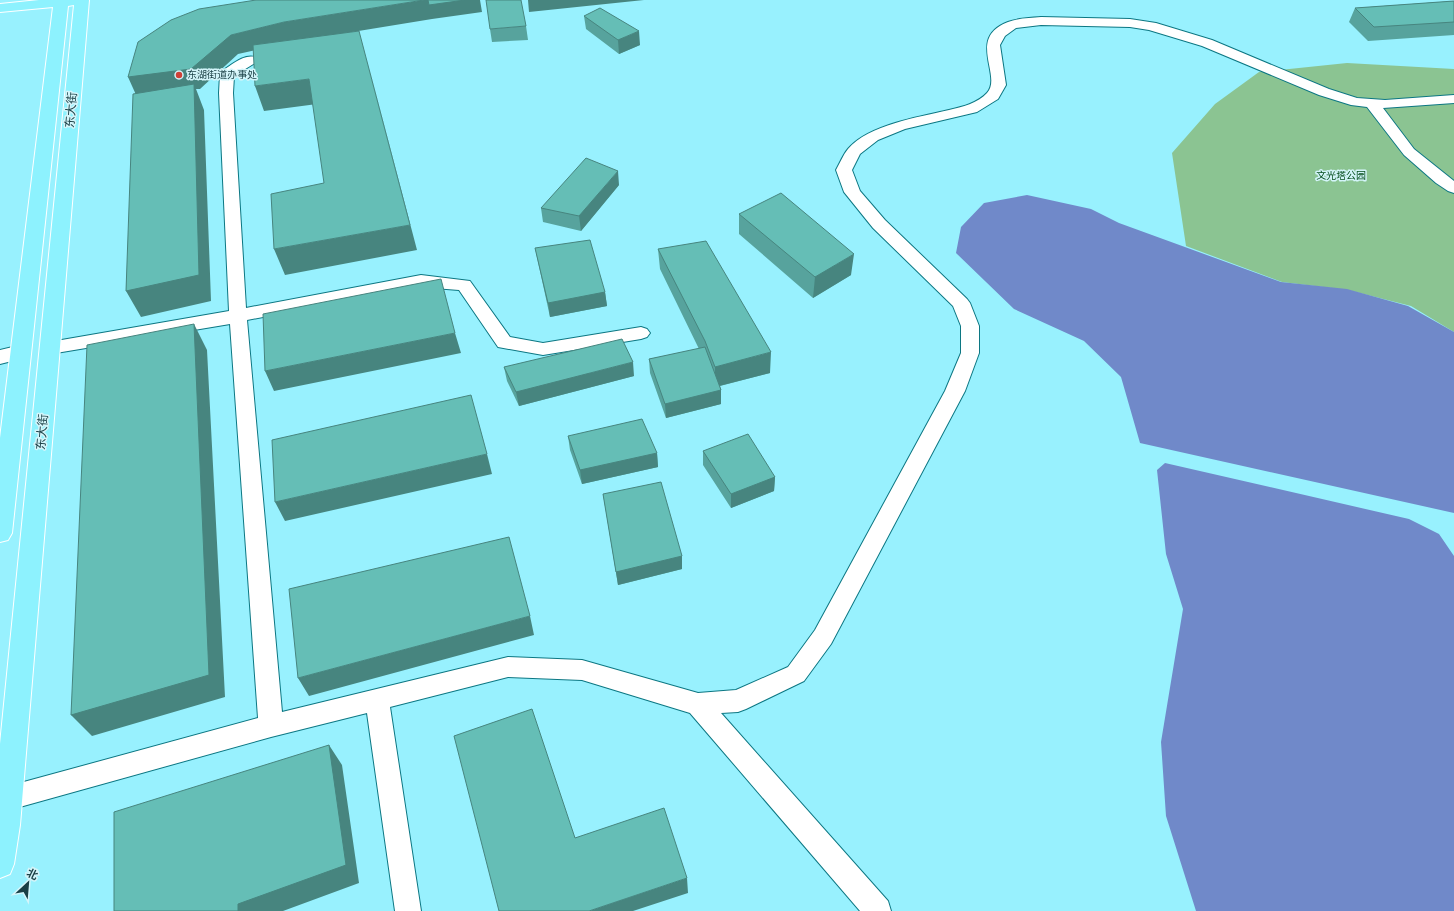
<svg xmlns="http://www.w3.org/2000/svg" width="1454" height="911" viewBox="0 0 1454 911" font-family="Karla,'Noto Sans SC',sans-serif">
	<rect width="100%" height="100%" fill="#98f1fe"/>
	<path fill="#8bc492" d="M1347,63l107,6v263l-43,-26 -63,-16 -66,-8 -96,-36 -14,-93 43,-49 44,-32z"/>
	<path fill="#7089c9" d="M1027,195l64,14 28,14 162,59 66,7 61,17 46,26v181l-314,-70 -19,-66 -37,-36 -70,-32 -58,-56 5,-26 23,-24z
		M1165,463l244,56 30,15 15,22v355h-258l-30,-95 -5,-74 22,-133 -17,-55 -9,-84z"/>
	<g fill="none" stroke-linecap="round" stroke-linejoin="round">
		<defs>
			<path id="lane" d="M1041,17l89,2 26,4 56,17 117,49 28,9 28,2 69,-5v8l-71,5 31,41 40,32v12l-6,-2 -12,-8 -32,-28 -37,-48 -16,-2 -32,-10 -117,-49 -53,-16 -19,-3 -89,-2 -25,3 -11,8 -5,9 6,40 -8,14 -21,13 -72,17 -27,11 -18,14 -8,16 8,21 25,29 82,79 3,4 9,23v27l-14,38 -134,253 -27,37 -58,28 -8,3 -17,1 167,188 3,10h-31l-170,-198 -108,-33 -74,-3 -118,30 31,204h-26l-28,-198 -96,24 -262,73 -9,-3v-17l9,-4 249,-68 -28,-394 -180,30 -6,-1 -3,-5 3,-5 6,-1 179,-31 -10,-218 1,-19 2,-3c10,-6 21,-17 33,-14l2,3 -2,3 -21,13 -1,17 13,215 175,-33 49,6 40,56 33,6 98,-16 6,2 3,4 -3,4 -6,2 -98,16 -45,-8 -39,-57 -38,-3 -174,33 35,392 226,-55 74,3 116,33 38,-3 52,-23 27,-37 130,-239 16,-38v-27l-8,-20 -80,-78 -29,-36 -8,-22c4,-7 7,-15 12,-21 20,-24 71,-32 101,-39 13,-3 29,-7 38,-17 16,-17 -21,-55 21,-71 10,-4 23,-4 33,-5z"/>
			<path id="street" d="M21,345l7,2 3,5 -3,5 -28,7v-14z"/>
			<path id="primary" d="M39,0h50l-69,825 -6,39 -4,10 -10,4v-134l74,-739 -6,1 -56,527 -4,7 -8,2v-104l53,-431 -53,5v-8z"/>
		</defs>
		<use href="#lane" stroke="#0c7783" stroke-width="2"/>
		<use href="#street" stroke="#0c7783" stroke-width="2"/>
		<use href="#primary" stroke="#fff" stroke-width="2"/>
		<use href="#lane" fill="#fff" fill-rule="evenodd"/>
		<use href="#street" fill="#fff" fill-rule="evenodd"/>
		<use href="#primary" fill="#8df2fe" fill-rule="evenodd"/>
	</g>
	<path fill="#57a39d" d="M1454,1v34l-86,6 -19,-19 6,-14z
		M584,16l56,29 -21,9 -33,-25z
		M526,26l2,14 -36,2 -2,-13z
		M619,185l-38,46 -38,-9 -2,-14z
		M739,214l112,61 -38,23 -74,-64z
		M535,248l70,44 2,14 -57,11 -12,-55z
		M658,249l112,124 -50,13 1,4v14l-55,14 -16,-45 -1,-14 50,-10 -39,-80z
		M504,367l130,9 -115,30 -12,-25z
		M568,436l89,17 1,14 -76,17 -12,-34z
		M703,451l72,26 -1,14 -43,17 -28,-43z
		M603,494l79,62v13l-64,16z"/>
	<path fill="#47857f" d="M424,0h56l2,12 -50,7 -141,23 -53,12 -38,35h-4l8,21 7,191 -70,16 -15,-26 11,-194 -9,-20 103,-42 53,-13z
		M528,0h116l-115,12z
		M639,31l1,14 -21,9 -1,-14z
		M366,56l51,194 -132,25 -11,-26 136,-24z
		M309,79l8,25 -53,7 -9,-25z
		M618,171l1,14 -38,46 -2,-15z
		M854,254l-3,21 -38,23 2,-21z
		M605,292l2,14 -57,11 -2,-14z
		M194,324l13,26 18,347 -133,39 -21,-21z
		M455,333l6,20 -187,38 -9,-20z
		M771,352l-1,21 -55,14v-20z
		M633,362l1,14 -115,30 -3,-14z
		M721,390v14l-55,14 -1,-14z
		M657,453l1,14 -76,17 -2,-14z
		M487,454l5,20 -207,47 -10,-19z
		M775,477l-1,14 -43,17v-14z
		M682,556v13l-64,16 -2,-13z
		M530,616l4,19 -225,61 -11,-18z
		M329,745l13,20 17,118 -76,28h-45v-7z
		M687,878l1,15 -55,18h-44z"/>
	<path fill="#65beb6" stroke="#47857f" d="M256,0h168l-140,22 -53,13 -40,34 -63,8 10,-35 33,-22 28,-11z
		M428,0h37l-36,5z
		M486,0h35l5,26 -36,3z
		M1454,1v21l-80,5 -19,-19z
		M600,8l39,23 -21,9 -34,-24z
		M359,31l51,194 -136,24 -3,-55 53,-11 -15,-104 -54,7 -2,-41z
		M194,84l5,191 -73,16 7,-197z
		M586,158l32,13 -39,45 -38,-8z
		M781,193l73,61 -39,23 -76,-63z
		M590,240l15,52 -57,11 -13,-55z
		M706,241l65,111 -56,15 -10,-26 -47,-92z
		M441,279l14,54 -190,38 -2,-57z
		M194,324l15,351 -138,40 16,-370z
		M622,339l11,23 -117,30 -12,-25z
		M705,347l16,43 -56,14 -16,-45z
		M471,395l16,59 -212,48 -3,-62z
		M642,419l15,34 -77,17 -12,-34z
		M748,434l27,43 -44,17 -28,-43z
		M661,482l21,74 -66,16 -13,-78z
		M509,537l21,79 -232,62 -9,-89z
		M532,709l43,129 89,-30 23,70 -98,33h-90l-45,-175z
		M329,745l17,120 -108,39v7h-124v-99z"/>
	<circle fill="#ce4037" stroke="#d4f5fa" stroke-width="1.5" cx="179" cy="75" r="4"/>
	<g text-anchor="middle" dominant-baseline="central" stroke-width="3" stroke-linejoin="round" paint-order="stroke">
		<g font-size="10" fill="#1a3f45" stroke="#d4f5fa" text-anchor="start">
			<text x="187" y="75">东湖街道办事处</text>
		</g>
		<g font-size="10" fill="#044e1b" stroke="#d4f5fa">
			<text x="1341" y="176">文光塔公园</text>
		</g>
		<g font-size="12" fill="#1a3f45" stroke="#d4f5fa">
			<text transform="translate(71 110) rotate(-85)">东大街</text>
			<text transform="translate(42 432) rotate(-85)">东大街</text>
		</g>
	</g>
	<g transform="translate(28 883) rotate(26)" stroke="#d4f5fa" stroke-width="3" paint-order="stroke">
	<path d="M0-3L7 15L0 10L-7 15Z" fill="#1a3f45"/>
	<text y="-6" font-size="11" font-weight="bold" text-anchor="middle" fill="#1a3f45">北</text>
	</g>
</svg>
